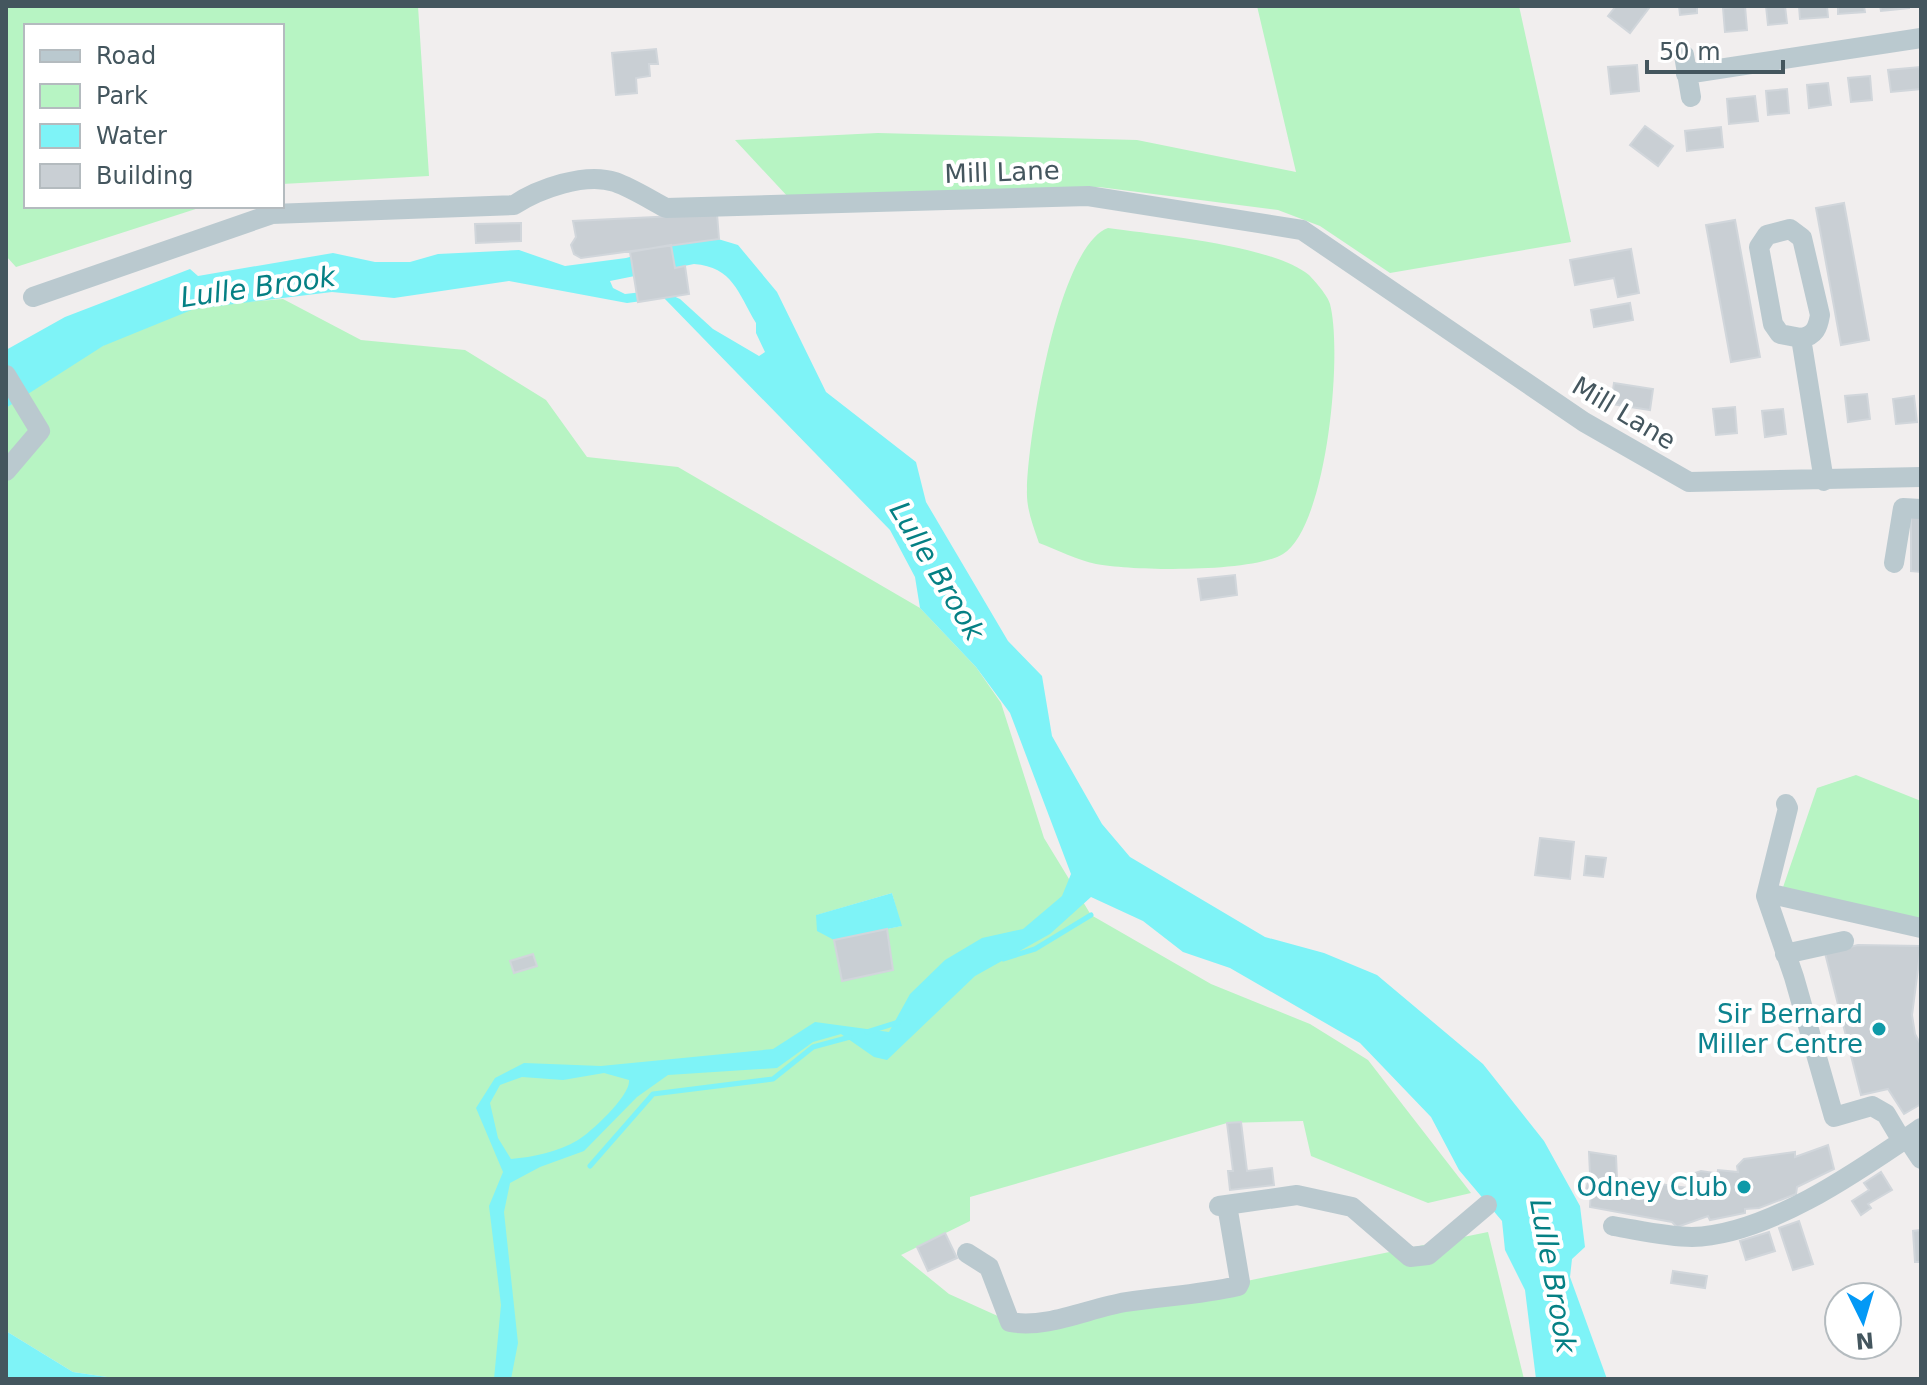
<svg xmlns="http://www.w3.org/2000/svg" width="1927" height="1385" viewBox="0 0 1927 1385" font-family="'DejaVu Sans',sans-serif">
	<rect width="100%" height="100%" fill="#f1eeee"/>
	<path fill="#b7f4c3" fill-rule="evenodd" d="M6,6h412l11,170 -147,8v-158h-256v180h179l-189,61 -10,-11z
		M1257,6h262l52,236 -181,31 -70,-47 -42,-16 -179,-23 -310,11 -54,-58 143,-7 259,7 159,32z
		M1108,228c49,7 164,17 201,47 6,6 19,21 21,29 13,49 -3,223 -47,250 -31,19 -150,17 -187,10 -19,-4 -38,-14 -57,-21 -6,-18 -13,-34 -12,-54 1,-51 31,-243 81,-261z
		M283,299l78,41 104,10 81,50 41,57 91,10 242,141 56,59 25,36 43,135 47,77 120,69 99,40 58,36 103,133 -43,10 -117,-47 -8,-35 -76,2 -257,74v24l-69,34 48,39 62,28 221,-38 256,-52 36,147h-1403l-48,-7 -67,-41v-923c54,-39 125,-85 191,-100 28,-6 57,-6 86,-9zM892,893l9,33 -14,3 6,41 -51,11 -8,-41 -17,-25z
		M1856,775l65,26v127l-141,-32 37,-108z"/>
	<path fill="#7ef3f7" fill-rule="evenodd" d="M708,236l30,9 39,47 49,100 90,70 10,40 82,139 34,35 10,60 50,88 28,33 135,80 59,16 53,22 106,89 61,77 36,65 5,41 -13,12 -2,18 37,102h-71l-11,-89 -20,-40 -3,-29 -43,-51 -28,-53 -71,-74 -130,-75 -47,-16 -40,-31 -52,-24 -41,37 -75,42 -88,84 -13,-3 -33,-23 -28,8 -36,26 -109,7 -31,22 -53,54 -44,16 -30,16 -6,29 14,131 -7,36h-17l7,-74 -12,-99 14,-34 -27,-64 19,-30 29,-15 77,3 172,-17 42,-27 74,10 21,-38 35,-34 37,-22 41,-9 39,-33 9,-22 -61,-161 -34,-46 -56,-59 -5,-31 -25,-47 -226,-232 -37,5 -118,-22 -115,17 -62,-6 -138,17 -91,37 -97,62v-58l59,-33 125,-48 8,7 135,-23 42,9h35l28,-8 81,-4 46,16 61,-8zM694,264c39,3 44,29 62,59v10l9,19 -6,4 -46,-27 -33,-30 -20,-9 -35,4 -12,-6 -3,-7zM604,1073l25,7c2,15 -38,52 -51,60 -20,12 -45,17 -67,19l-13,-21 -8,-35 10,-18 22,-8 41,3z
		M892,893l10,33 -68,14 -17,-9 -1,-16z
		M6,1331l67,41 48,7h-115z"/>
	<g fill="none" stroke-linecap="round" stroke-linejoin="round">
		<path stroke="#7ef3f7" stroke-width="5" d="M1003,959l32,-10 56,-34
			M867,1032l32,-10
			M590,1166l63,-72 120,-15 40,-32 37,-10"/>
	</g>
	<path fill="#c9cfd4" stroke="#d1d6db" stroke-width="2" d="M1616,6h30l3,2 -19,25 -22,-17z
		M1679,6h18v7l-17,2z
		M1745,6l2,24 -22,2 -2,-24z
		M1766,6h19l2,17 -19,2z
		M1799,6h28l1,11 -28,2z
		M1838,6h26l1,6 -27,2z
		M1880,6h29v2l-28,3z
		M656,49l2,15h-9l1,12 -14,2 1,15 -21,2 -4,-42z
		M1637,65l2,26 -28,3 -3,-27z
		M1920,67l1,22 -30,3 -3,-22z
		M1870,76l2,24 -21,2 -3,-24z
		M1828,83l3,22 -22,3 -2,-23z
		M1787,89l2,24 -21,2 -2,-24z
		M1755,96l3,25 -29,3 -2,-25z
		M1645,126l28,20 -15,20 -28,-21z
		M1721,127l2,20 -36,4 -2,-20z
		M1844,203l25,137 -28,5 -25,-137z
		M717,214l2,25 -138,19 -7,-4 -3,-9 5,-8 -3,-16z
		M1735,220l25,137 -29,5 -25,-137z
		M521,223v18l-45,2 -1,-19z
		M671,245l4,23 10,-2 4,28 -51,8 -8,-50z
		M1631,249l8,44 -21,4 -4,-19 -39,7 -5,-25z
		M1630,303l3,17 -39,7 -3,-17z
		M1614,383l39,6 -3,21 -39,-6z
		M1867,394l3,25 -22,3 -3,-26z
		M1914,396l3,26 -21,2 -3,-25z
		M1735,407l2,26 -21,2 -3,-26z
		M1783,409l3,25 -21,3 -3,-26z
		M1911,516h10v56l-10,-1z
		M1235,575l2,20 -36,5 -3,-21z
		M1540,838l34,4 -4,37 -35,-4z
		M1586,856l20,2 -3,19 -19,-2z
		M887,929l6,41 -51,11 -8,-41z
		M1858,945l63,1 -9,69 3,19 6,11v59l-17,10 -16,-25 -27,6 -36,-142z
		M533,954l4,12 -23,7 -4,-12z
		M1241,1122l6,49 25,-3 2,17 -44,5 -2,-19h5l-6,-48z
		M1828,1145l6,24 -37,18 -1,7 -37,14 -14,1v4l-35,7 -2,-4 -31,11 -5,-5 -82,-15 1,-17h-5l4,-16 -1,-22 27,4 1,22 71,10 4,-14 9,-3 13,2 -3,5 6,-1 1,-7 20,2 -1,-6 7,-7 51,-7v5z
		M1881,1172l11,18 -24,14 3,4 -10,7 -9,-14 17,-11 -5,-7z
		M1799,1221l14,43 -20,6 -14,-42z
		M1921,1230v32h-6l-2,-31z
		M1769,1232l6,19 -29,9 -6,-19z
		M945,1233l12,25 -29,13 -11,-24z
		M1673,1271l34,5 -2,12 -34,-5z"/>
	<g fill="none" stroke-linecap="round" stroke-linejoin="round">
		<path stroke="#bac9cf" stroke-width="20" d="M1684,55l7,42
			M1686,74l235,-36
			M33,297l239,-83 242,-9c24,-16 71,-33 101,-23 17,6 34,17 51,26l422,-12 214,34 282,192 105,60 232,-5
			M1801,338c14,-2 17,-11 19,-23l-18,-77 -12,-9 -23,6 -8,12 14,77 7,10 21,4 23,143
			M6,375l34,56 -34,40
			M1894,563l9,-55 18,1
			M1786,804l2,4 -22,88 28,81 40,140 38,-11 14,8 16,27
			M1767,893l154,35
			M1785,954l59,-13
			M1907,1138l14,21
			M1219,1206l78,-11 55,12 58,50 18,-2 59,-50
			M1613,1226c25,4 53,11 79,11 76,-2 168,-67 229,-109
			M967,1253l22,14 21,55c37,7 79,-14 116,-20 38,-6 73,-7 112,-16l2,-4 -13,-77"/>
	</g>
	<g fill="#0f9aa8" stroke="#fff" stroke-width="3">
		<circle cx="1879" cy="1029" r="8"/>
		<circle cx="1744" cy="1187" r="8"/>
	</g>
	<g text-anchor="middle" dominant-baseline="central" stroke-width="8" stroke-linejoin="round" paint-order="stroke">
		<g font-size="26" fill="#44565e" stroke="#fff">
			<text transform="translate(1002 172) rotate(-2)">Mill Lane</text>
			<text transform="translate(1624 413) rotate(31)">Mill Lane</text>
		</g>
		<g font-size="26" fill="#0d838f" stroke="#fff" text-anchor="end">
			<text x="1863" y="1014">Sir Bernard<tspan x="1863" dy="30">Miller Centre</tspan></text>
			<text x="1728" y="1187">Odney Club</text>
		</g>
		<g font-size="28" font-style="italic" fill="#058084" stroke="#fff">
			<text transform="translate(258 287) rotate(-8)">Lulle Brook</text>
			<text transform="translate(937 571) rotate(59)">Lulle Brook</text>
			<text transform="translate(1553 1276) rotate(80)">Lulle Brook</text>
		</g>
	</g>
	<rect width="1927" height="1385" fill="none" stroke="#44565e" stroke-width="16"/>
	<rect x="24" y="24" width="260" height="184" fill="#ffffff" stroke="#b4bbbf" stroke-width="2"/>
	<rect x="40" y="50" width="40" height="12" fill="#bac9cf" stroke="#b4bbbf" stroke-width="2"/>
	<text x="96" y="64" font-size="24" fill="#44565e">Road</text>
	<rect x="40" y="84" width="40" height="24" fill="#b7f4c3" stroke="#b4bbbf" stroke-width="2"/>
	<text x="96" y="104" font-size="24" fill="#44565e">Park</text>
	<rect x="40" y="124" width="40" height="24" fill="#7ef3f7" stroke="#b4bbbf" stroke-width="2"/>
	<text x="96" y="144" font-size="24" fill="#44565e">Water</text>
	<rect x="40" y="164" width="40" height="24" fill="#c9cfd4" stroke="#b4bbbf" stroke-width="2"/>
	<text x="96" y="184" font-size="24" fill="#44565e">Building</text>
	<g transform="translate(1863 1321) rotate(175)"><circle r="38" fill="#ffffff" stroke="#b4bbbf" stroke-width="2"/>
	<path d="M0-6L14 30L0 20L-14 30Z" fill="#0399f6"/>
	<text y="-12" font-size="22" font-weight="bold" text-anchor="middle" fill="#44565e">N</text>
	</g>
	<path d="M1647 60v12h136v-12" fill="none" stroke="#44565e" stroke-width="4"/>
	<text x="1659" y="60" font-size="24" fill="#44565e" stroke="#ffffff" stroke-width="6" paint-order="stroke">50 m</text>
</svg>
